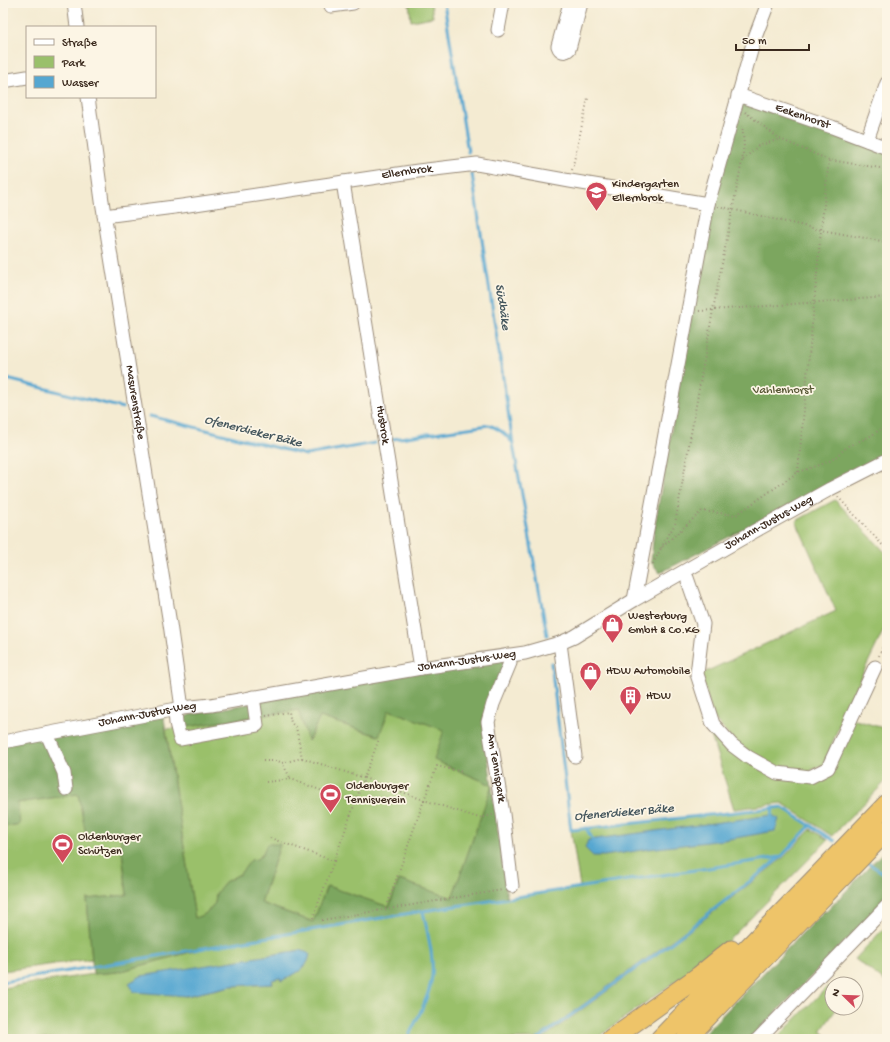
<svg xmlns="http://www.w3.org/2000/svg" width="890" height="1042" viewBox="0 0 890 1042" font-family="'Gochi Hand',sans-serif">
	<rect width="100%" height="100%" fill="#fcf5e5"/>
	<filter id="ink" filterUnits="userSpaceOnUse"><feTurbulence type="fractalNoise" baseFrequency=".025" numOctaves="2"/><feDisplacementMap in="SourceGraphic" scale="8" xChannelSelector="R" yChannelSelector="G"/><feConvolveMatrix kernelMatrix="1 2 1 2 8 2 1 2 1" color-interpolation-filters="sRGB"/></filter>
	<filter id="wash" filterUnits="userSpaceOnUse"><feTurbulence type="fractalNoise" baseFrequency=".012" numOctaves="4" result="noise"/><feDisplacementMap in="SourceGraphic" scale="16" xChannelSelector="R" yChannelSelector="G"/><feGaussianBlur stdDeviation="0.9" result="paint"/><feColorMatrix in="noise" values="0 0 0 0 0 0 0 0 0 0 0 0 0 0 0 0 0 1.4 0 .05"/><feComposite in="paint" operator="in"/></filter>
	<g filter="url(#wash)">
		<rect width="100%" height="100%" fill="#f4ebd2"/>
		<path fill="#9ac06b" stroke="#6a7544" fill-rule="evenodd" d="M409,3h22l2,14 -22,4z
			M835,500l52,54v69l-45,94 -17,46 -18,10 -24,-2 -48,-28 -22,-26 -12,-43 135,-63 -40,-90z
			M299,710l10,30 11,-23 58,19 11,-26 56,20 -10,30 57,25 -40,113 -53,-18 -10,27 -62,-21 -13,36 -53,-19 19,-58 -12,-1 -6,10 -5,5 -6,2 -11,13 -15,8 -9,12 -1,9 -10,11 -10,5 -29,-190 20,-2z
			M852,719l35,10v51l-55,56 -50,-33 -48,6 -25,-80 22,22 81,29z
			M78,794l42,39 7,62 -40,4 5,60 -89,12v-144l17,-3 -3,-21z
			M782,807l29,18 -30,32 -94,72 -151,110h-533v-51l90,-14 25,-2 83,-23 222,-38 157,-24 -9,-57zM301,950l-20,30 -1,-3 -8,3 1,4 -42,2 -45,10 40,-33z
			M811,829l17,11 -108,109 -125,90h-53l147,-108 94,-73z
			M887,925v58l-32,-24z
			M828,986l4,3v19h5l-16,23 10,8h-55z"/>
		<path fill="#7ba65f" stroke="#5b683e" d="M742,99l145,53v302l-227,119 -9,-11 3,-31 57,-329z
			M508,655l-25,65 24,178 -306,51 -83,23 -25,2 -6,-75 40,-4 -7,-62 -34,2 -8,-41 -61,9 3,21 -17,3v-85l160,-30 32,206 10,-4 10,-11 1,-9 4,-6 5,-6 15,-8 11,-14 6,-1 5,-4 5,-11h13l-19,59 52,19 14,-36 62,21 10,-27 53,18 40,-113 -58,-25 10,-30 -55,-20 -10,26 -59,-19 -12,24 -10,-31 -112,17 -5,-2 -1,-5 9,-5z
			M887,848v26l-4,4 4,1v20l-137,140h-51l125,-128 2,1z"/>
		<path fill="#56a7d1" stroke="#486878" d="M772,815l7,4 -4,12 -51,9 -75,9 -45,7h-11l-8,-8 3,-8z
			M301,950l9,4c-2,16 -16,20 -29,27l-1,-3 -8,2 1,4 -42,2 -45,10 -52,-4 -5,-9 12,-7z"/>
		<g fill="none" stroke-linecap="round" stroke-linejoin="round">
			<path stroke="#56a7d1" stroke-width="3" d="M444,3l24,149
				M472,174l41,270 34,191
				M3,378l120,30
				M150,416l156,39 69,-12
				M393,439l96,-14c9,3 17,9 23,17
				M551,663l20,167 211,-23 52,34
				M772,815l1,-8
				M586,828l7,12
				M866,862l21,13
				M3,982l420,-71 358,-54
				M407,1039c10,-20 22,-41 25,-63 2,-21 -5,-44 -9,-65
				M538,1039l133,-96 110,-86 30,-32"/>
		</g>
	</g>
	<g filter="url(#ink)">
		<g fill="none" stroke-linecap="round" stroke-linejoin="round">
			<defs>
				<g id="minor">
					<path d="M74,3l3,24"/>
					<path d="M330,3l1,3 22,-3"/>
					<path d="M570,3l-12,43c2,6 7,7 11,3l12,-46"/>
					<path d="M498,30l5,-27"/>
					<path d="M3,81l24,-4"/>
					<path id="s1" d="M738,95l94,32 55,21"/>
					<path id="s2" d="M88,97l14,104 68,423 12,84"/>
					<path d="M867,140l20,-57"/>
					<path id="s3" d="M343,182l78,486"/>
					<path id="s4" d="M104,216l78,-10 236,-35 59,-7 93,17 138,23"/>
					<path d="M683,573l4,5 16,46 -6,50 16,50 19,21 16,12 29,16 33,4 18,-9 47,-101"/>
					<path d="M634,600l74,-396 46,-164 14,-37"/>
					<path d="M560,643l15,113"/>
					<path id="s5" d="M508,655l2,8 -17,41 -5,18 15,92 9,72"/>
					<path d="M175,710l1,13 4,16 77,-14 -4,-28"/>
					<path d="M47,734l17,39 2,16"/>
					<path id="s6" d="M3,742l179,-34 29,-3 210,-37 104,-15 35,-10 14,-6 60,-37 119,-68 77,-43 57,-29"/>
					<path d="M758,1039l129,-133"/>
				</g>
				<path id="highway" d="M611,1039l88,-63 32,-26
					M660,1039l227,-235
					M686,1039l201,-209"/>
			</defs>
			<use href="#minor" stroke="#988a78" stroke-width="15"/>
			<use href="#highway" stroke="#988a78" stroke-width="21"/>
			<path stroke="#988a78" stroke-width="2" stroke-dasharray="1 3" stroke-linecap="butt" d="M745,112l35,27 49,21 58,9
				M743,160l15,-14 22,-7
				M572,170l16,-72
				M718,206l103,24 66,12
				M699,311l188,-14
				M798,472l23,-242 8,-70
				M838,497l49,53
				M661,548l14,-24 38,-214 29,-149 2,-17 -2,-18
				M653,564l8,-16 41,-37 34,4 62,-43 22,-7 12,-5 16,-14 21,-9 18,-12
				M879,656l8,-21
				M266,716l23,-4 2,11 5,4 6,31 -20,5 9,16
				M302,758l62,20 15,-39
				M263,761h15l4,2
				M266,782l25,-3 63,24
				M270,838l64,23 30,-83 60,22 13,-34 26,6
				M388,903l36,-103 55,18 14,-3
				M313,918l21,-57
				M322,920l180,-30"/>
			<use href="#minor" stroke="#fff" stroke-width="13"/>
			<use href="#highway" stroke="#eec469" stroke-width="19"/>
		</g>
	</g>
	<defs>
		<symbol id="school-pin" viewBox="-11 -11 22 30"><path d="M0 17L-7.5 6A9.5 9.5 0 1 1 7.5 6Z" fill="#d1495b" stroke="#fcf5e5"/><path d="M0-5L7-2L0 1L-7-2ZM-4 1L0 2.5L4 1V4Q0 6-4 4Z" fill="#fff"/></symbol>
		<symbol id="shop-pin" viewBox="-11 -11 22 30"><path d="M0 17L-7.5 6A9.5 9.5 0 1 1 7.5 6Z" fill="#d1495b" stroke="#fcf5e5"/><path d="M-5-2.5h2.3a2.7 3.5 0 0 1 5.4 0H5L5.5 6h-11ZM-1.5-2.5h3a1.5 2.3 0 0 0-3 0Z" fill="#fff"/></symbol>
		<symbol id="building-pin" viewBox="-11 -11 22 30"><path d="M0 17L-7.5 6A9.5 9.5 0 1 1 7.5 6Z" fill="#d1495b" stroke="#fcf5e5"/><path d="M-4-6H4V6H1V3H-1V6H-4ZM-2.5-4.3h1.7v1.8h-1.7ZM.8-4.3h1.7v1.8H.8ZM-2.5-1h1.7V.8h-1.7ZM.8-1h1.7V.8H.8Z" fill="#fff"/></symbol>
		<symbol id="stadium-pin" viewBox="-11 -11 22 30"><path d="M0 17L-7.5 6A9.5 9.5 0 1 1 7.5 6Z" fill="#d1495b" stroke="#fcf5e5"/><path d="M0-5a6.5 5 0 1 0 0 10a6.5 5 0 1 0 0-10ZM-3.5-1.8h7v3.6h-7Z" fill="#fff"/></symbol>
	</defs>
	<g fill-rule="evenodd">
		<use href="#school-pin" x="584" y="180" width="25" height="34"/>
		<use href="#shop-pin" x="600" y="612" width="25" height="34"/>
		<use href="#shop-pin" x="578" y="660" width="25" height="34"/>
		<use href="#building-pin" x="618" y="684" width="25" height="34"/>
		<use href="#stadium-pin" x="318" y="782" width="25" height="34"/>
		<use href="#stadium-pin" x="50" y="832" width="25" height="34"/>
	</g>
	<g text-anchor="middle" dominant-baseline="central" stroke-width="3.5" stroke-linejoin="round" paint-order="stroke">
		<g font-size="12" fill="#3b2a1e" stroke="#fcf5e5">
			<text stroke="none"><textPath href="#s1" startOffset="68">Eekenhorst</textPath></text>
			<text stroke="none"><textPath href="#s4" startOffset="306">Ellernbrok</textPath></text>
			<text stroke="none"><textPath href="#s2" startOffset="309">Masurenstraße</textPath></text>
			<text stroke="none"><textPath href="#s3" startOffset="246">Husbrok</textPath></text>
			<text stroke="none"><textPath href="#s6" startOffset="807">Johann-Justus-Weg</textPath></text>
			<text stroke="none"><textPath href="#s6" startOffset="471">Johann-Justus-Weg</textPath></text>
			<text stroke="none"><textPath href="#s6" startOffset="147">Johann-Justus-Weg</textPath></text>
			<text stroke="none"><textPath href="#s5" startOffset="118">Am Tennispark</textPath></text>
		</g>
		<g font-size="12" fill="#3b2a1e" stroke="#fcf5e5" text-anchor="start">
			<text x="612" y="185">Kindergarten<tspan x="612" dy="14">Ellernbrok</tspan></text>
			<text x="628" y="617">Westerburg<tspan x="628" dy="14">GmbH &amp; Co.KG</tspan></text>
			<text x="606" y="672">HDW Automobile</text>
			<text x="646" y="697">HDW</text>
			<text x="346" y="787">Oldenburger<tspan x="346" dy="14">Tennisverein</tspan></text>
			<text x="78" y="838">Oldenburger<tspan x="78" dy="14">Schützen</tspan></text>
		</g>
		<g font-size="12" fill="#585735" stroke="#fcf5e5">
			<text x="783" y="391">Vahlenhorst</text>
		</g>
		<g font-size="13" font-style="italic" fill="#44565d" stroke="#fcf5e5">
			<text transform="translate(502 307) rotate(81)">Südbäke</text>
			<text transform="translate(253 432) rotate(14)">Ofenerdieker Bäke</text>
			<text transform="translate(624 813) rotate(-5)">Ofenerdieker Bäke</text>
		</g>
	</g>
	<rect width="890" height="1042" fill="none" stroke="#fcf5e5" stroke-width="16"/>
	<rect x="26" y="26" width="130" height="72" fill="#fcf5e5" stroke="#afa495"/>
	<rect x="34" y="39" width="20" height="6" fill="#ffffff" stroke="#afa495"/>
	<text x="62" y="46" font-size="12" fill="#3b2a1e">Straße</text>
	<rect x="34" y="56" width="20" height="12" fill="#9ac06b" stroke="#afa495"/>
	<text x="62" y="66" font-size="12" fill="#3b2a1e">Park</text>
	<rect x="34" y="76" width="20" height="12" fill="#56a7d1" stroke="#afa495"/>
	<text x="62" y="86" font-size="12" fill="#3b2a1e">Wasser</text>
	<g transform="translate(844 996) rotate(293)"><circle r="19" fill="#fcf5e5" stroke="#afa495"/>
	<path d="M0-3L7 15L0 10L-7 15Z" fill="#d1495b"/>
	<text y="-6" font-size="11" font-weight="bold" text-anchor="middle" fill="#3b2a1e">N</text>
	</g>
	<path d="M736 44v6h73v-6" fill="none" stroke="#3b2a1e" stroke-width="2"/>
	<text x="742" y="44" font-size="12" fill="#3b2a1e" stroke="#fcf5e5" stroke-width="3" paint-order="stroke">50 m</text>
</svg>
